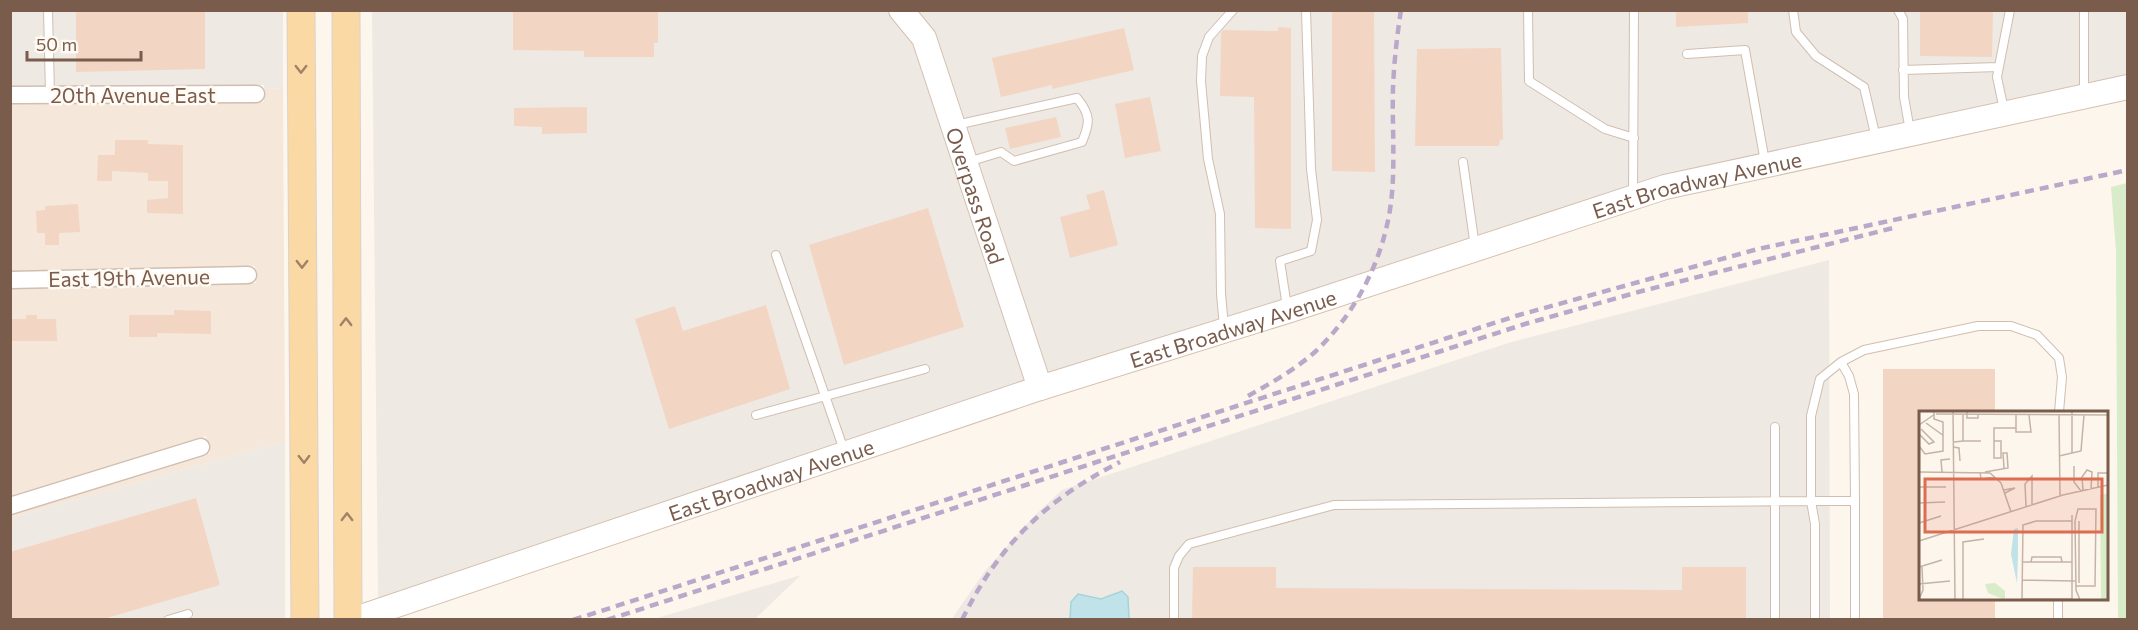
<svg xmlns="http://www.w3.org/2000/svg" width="2138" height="630" viewBox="0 0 2138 630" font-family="Commissioner,sans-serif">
	<rect width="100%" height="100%" fill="#fdf6ec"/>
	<path fill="#f5e8da" d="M283,88l2,353 -274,77v-3l199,-62 -4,-17 -195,61v-209l245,-5 -1,-17 -244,5v-168l253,-1v-13z"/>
	<path fill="#efe9e4" d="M10,11h273v77l-19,1v-4l-253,1z
		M372,11h517l14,13 14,19 112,339 -594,200 -57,16z
		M913,11h1214v67l-464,101 -618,198z
		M1829,260l1,359 -701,1 -1,-23 -6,-6 -21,8 -30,3 -1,17 -119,1 34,-49 49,-55 28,-26 446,-147z
		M285,441v178l-274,1v-102z
		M801,575l-46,44h-101z"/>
	<path fill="#d8ecc9" d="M2127,183l1,436 -10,1 -2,-369 -5,-64z"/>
	<path fill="#bfe3e8" stroke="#a5d3da" stroke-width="1.5" d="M1122,591l6,6 1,22h-59l1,-17 7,-8 23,5z"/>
	<path fill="#f3d5c3" d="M76,10l129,1v58l-129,3z
		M513,10h145v33h-4v14h-70v-6l-71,-1z
		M1332,10h42l1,162 -43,-1z
		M1676,10h72v13l-72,4z
		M1920,10h73l-1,47 -72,-1z
		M1278,27l13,1v201l-36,-1 -1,-131 -34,-1 1,-63 2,-3 55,1z
		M1124,28l10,42 -82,19v-4l-51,12 -9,-39z
		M1501,48l2,91 -3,1 -1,6h-84l2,-97z
		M1150,97l11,54 -36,7 -10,-54z
		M587,107v26l-45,1v-7l-28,-1v-18z
		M1056,117l5,20 -51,12 -5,-21z
		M115,140h33v4l35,1v69l-36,-1v-13l21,-2v-17h-20v-8l-36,-2v10h-15l1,-26h17z
		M1104,190l14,55 -48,13 -10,-41 30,-8 -4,-14z
		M78,204l2,28 -21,1v12h-14v-12h-8l-1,-22 9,-1v-4z
		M928,208l36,119 -120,38 -35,-120z
		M766,305l24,84 -121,40 -34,-110 40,-13 8,25z
		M174,310l37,1v23l-54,-1v4h-28v-22h45z
		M26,315h11v4h19l1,22h-47v-22h16z
		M1883,369h112v43h-75v186h75v22h-112z
		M196,498l24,87 -120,35h-90v-68z
		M1193,567h83v21l406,2v-23h64v53h-554z"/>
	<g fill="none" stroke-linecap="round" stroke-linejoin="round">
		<defs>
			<path id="service" d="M48,10l2,84
				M1528,10l1,71 76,48 29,9
				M1793,10l3,22 20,24 48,31 12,51
				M1898,10l5,9 1,78 6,34
				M1687,54l58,-4 20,112
				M1903,70l95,-3
				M2084,94v-84
				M2004,110l-7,-33 13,-67
				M956,125l121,-27c14,17 13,25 5,44l-68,19 -13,-9 -33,10
				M1463,162l12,85
				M1633,196l1,-186
				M776,255l69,198
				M1287,307l-7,-46 31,-10 6,-31 -6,-51 -5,-159
				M1224,327l-3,-33 -1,-80 -12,-55 -7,-78 1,-25 7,-19 24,-27
				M1841,362l8,14 5,18 1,107h-44v-85l9,-37 21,-17 23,-12 114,-24h33l26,9 22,23 3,19 -3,35
				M756,415l169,-46
				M1775,427v193
				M168,620l20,-6
				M1174,620v-52l5,-12 10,-12 145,-39 477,-4 4,23v96
				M1855,620v-119
				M2058,620v-22"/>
			<path id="minor" d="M10,95l246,-1
				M10,280l238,-5
				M10,506l191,-59"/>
			<g id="secondary">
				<path id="s1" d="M901,10l23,28 116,350"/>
				<path id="s2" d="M352,620l688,-232 247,-77 378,-124 463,-100"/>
			</g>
			<path id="primary" d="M301,10l4,610
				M346,10l2,610"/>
		</defs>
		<use href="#service" stroke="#d1beb0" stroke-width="10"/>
		<use href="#minor" stroke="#d1beb0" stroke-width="19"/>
		<use href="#secondary" stroke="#d6c0b0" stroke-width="26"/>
		<use href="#primary" stroke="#dad1cd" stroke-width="29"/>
		<use href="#service" stroke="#fff" stroke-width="8"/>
		<use href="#minor" stroke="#fff" stroke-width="16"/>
		<use href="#secondary" stroke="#fff" stroke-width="24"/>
		<use href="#primary" stroke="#fbd9a5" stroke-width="27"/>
		<path stroke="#b9a8c9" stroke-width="4.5" stroke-dasharray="9 6" stroke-linecap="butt" d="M1248,396c23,-13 48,-27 68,-45 43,-41 71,-99 76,-158 3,-35 0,-70 1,-105 1,-26 4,-52 8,-78
			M573,620l946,-305 239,-66 370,-79
			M607,620l918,-296 117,-33 251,-63
			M962,620c37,-76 84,-120 158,-158"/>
	</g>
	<defs><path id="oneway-chevron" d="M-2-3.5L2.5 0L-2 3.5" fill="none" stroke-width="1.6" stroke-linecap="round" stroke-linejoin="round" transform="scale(1.5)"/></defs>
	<g stroke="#a18267">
		<use href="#oneway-chevron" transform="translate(301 69) rotate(90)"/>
		<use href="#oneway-chevron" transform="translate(302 264) rotate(90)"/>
		<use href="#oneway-chevron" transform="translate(346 322) rotate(-90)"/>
		<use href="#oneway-chevron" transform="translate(304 459) rotate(89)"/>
		<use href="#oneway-chevron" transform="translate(347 517) rotate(-90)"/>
	</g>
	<g text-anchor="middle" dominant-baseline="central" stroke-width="5" stroke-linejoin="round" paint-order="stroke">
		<g font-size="21" fill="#7a5c4d" stroke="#fffaf3">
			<text x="133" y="94">20th Avenue East</text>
			<text stroke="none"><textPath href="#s2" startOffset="1414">East Broadway Avenue</textPath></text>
			<text stroke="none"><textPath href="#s1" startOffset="202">Overpass Road</textPath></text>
			<text transform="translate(129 277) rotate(-1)">East 19th Avenue</text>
			<text stroke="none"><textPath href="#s2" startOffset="928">East Broadway Avenue</textPath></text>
			<text stroke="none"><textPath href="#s2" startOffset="442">East Broadway Avenue</textPath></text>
		</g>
	</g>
	<g transform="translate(1919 411)">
		<rect width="189" height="189" fill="#fdf6ec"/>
		<path d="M189,82v106h-7l-1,-104zM76,172l10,8v9l-17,-7 -3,-9z" fill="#d8ecc9"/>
		<path d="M99,117v28l-1,27 -6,-29 3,-25z" fill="#bfe3e8"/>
		<path fill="none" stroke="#c5b3a7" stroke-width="1.5" d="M34,0l2,189M48,0v7h11v-3M153,0v42M17,3l172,1M97,4v17h15l-2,-17M140,4l1,81M7,12l18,13M0,14l16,-11M0,23l10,10 5,-2 -13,-13M44,30h18M75,30h7v17h-7v-30h22M35,31l9,-1v-27M0,35l6,8 18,-3v-29l-9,-3v-8M34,36l6,1 1,13M140,45l22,-5 3,-36M155,55v16l7,9M0,61l71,1 11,10 10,29M23,61l-1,-12 9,-1M61,61l1,7 14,-2M66,61l23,-4 -1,-15h-4l1,15M0,76h27M179,76v-14h10M85,79l11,-2 -10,5M164,79l-1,-13 5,-7 5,2 -1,17M0,92l26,-1M189,94v86M107,95l-1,-22 7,-8v28M153,104v84h-50l1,-74 13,-4h36M156,110l3,-12h18l-1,77h-19M156,110l1,69 4,10M0,112l22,-7M0,130l144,-46 45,-10M103,151h50M112,151l1,-5h29l1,5M0,156l23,-7M103,169l53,1M160,172v-62M0,173l31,-3M0,188l4,-9 -1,-23M44,189v-58l21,-3"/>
		<path fill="#dc6d51" fill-opacity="0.15" stroke="#dc6d51" stroke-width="3" d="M6,68h177v53h-177z"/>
		<rect width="189" height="189" fill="none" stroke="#7a5c4d" stroke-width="3"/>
	</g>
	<rect width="2138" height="630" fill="none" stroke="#7a5c4d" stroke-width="24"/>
	<path d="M27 51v9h114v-9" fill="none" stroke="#7a5c4d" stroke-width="3"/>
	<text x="36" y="51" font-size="18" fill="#7a5c4d" stroke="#fffaf3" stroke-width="4.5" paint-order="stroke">50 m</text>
</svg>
